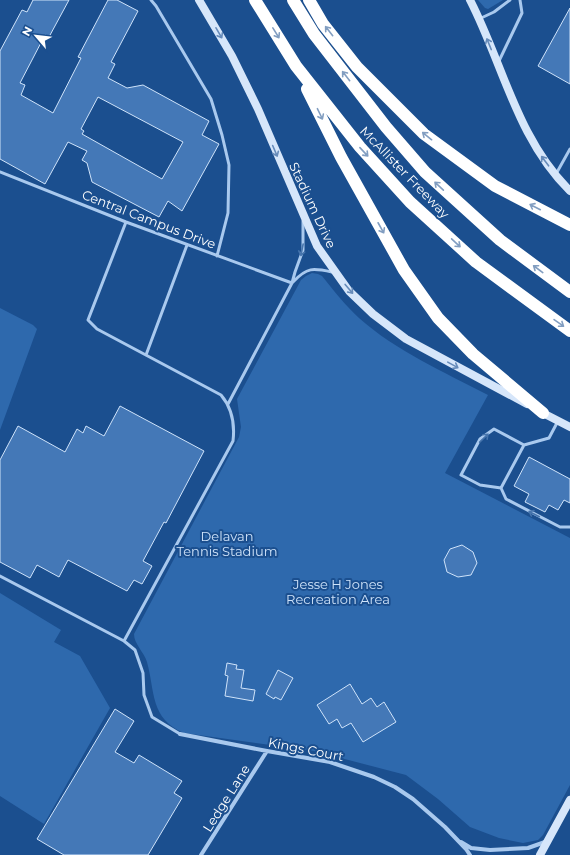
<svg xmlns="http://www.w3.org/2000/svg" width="570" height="855" viewBox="0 0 570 855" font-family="Montserrat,sans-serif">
	<rect width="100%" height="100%" fill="#1b4f8f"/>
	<path fill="#2e69ad" d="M478,0h25l-15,9 -3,-1z
		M312,273l6,1 4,2c12,15 23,29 37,42 37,33 85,54 129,77l-43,78 125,65v247l-27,50 -5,5 -15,3 -24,-5 -29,-11 -32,-28 -32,-24 -92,-24 -130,-18c-34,-14 -29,-42 -37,-71 -3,-10 -13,-18 -13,-28l105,-197 2,-10 -4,-28 64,-119 5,-4z
		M0,308l33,17 4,4 -37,101z
		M0,593l61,37 -7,12 26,14 30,52 -66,116 -44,-28z"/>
	<path fill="#4478b7" stroke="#cfe3fa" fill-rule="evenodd" d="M33,0h36l-20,37 -4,-2 -25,48 5,2 -4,10 32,18 28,-55 -3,-1 30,-57h9l21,11 -27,51 4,2 -7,14 19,10 16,-3 66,36 -7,14 17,9 -37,67 -14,-10 -9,16 -67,-35 -5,-19 -5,-3 5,-9 -19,-9 -23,42 -45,-25v-108l22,-41 5,2zM98,97l85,45 -21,37 -80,-45 2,-3 -3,-2z
		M570,8v76l-32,-18z
		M120,406l84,45 -38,72 -2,-1 -21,39 9,5 -10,18 -8,-4 -7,11 -59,-31 -9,17 -22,-12 -7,13 -30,-16v-102l18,-34 47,26 12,-23 6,4 3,-7 18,10z
		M529,457l41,22v24l-6,-3 -6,10 -9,-5 -4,7 -20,-10 4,-8 -15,-8z
		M462,545l11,7 4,11 -6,12 -13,2 -11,-5 -3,-12 6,-11z
		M227,663l10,2 -1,4 8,1 -3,18 14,2 -2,11 -28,-5 3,-20 -3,-1z
		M278,670l15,8 -12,22 -6,-3 -1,2 -8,-5z
		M350,684l12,20 9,-6 6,9 7,-5 12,20 -33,20 -12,-19 -9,5 -5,-9 -8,5 -12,-19z
		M115,709l19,12 -19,31 19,11 5,-8 43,26 -8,12 8,5 -34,57h-84l-27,-16z"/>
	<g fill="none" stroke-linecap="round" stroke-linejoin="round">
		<path stroke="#a9c9ee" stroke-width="3" d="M151,0l5,6 55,93 11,36 7,30 -1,48 -11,43
			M479,19l15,-7 16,-12
			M499,61l23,-48 -2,-13
			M0,172l126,50 166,61
			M556,174l14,-25
			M293,282c14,-15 20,-14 39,-10
			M146,355l41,-110
			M228,404l64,-121 3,-11 8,-22v-29
			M558,421l-9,17 -25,7 -30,-16 -14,10 -19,36 19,10 21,3 5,11 54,28h10
			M501,488l23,-43
			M0,576l124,65 11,9 8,23 1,22 8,22 28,17
			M124,641l109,-200c2,-17 -1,-33 -12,-46l-124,-66 -9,-9 38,-98"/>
		<path stroke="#a9c9ee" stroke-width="4" d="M180,734l87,17 63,11 44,15 21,10 18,12 32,28 21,22 4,6
			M461,842l10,6 19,2 38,-2 17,-6
			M201,855l66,-104"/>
		<path stroke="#d6e6fa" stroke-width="8" d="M199,0l33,56 26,53 59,137 32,45 24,23 33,25 121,65
			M470,0c33,64 47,139 100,191
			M539,411l31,16
			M540,855l30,-55"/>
		<path stroke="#fff" stroke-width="12" d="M255,0l41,66 64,81 50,55 66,60 94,69
			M293,0l21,34 72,93 39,45 75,68 70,52
			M309,0l14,24 34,43 67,67 71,52 75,39
			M307,89l34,68 63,113 34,48 35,36 70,59"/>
	</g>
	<defs><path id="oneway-shaft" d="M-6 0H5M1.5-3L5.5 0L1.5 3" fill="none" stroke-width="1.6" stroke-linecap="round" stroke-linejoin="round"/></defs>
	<g stroke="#829ec1">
		<use href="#oneway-shaft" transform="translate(329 31) rotate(-128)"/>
		<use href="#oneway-shaft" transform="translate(276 33) rotate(58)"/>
		<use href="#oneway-shaft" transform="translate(346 76) rotate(-128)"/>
		<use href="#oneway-shaft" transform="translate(320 114) rotate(64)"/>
		<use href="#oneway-shaft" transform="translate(427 136) rotate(-141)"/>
		<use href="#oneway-shaft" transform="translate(364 152) rotate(47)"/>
		<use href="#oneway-shaft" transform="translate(439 186) rotate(-137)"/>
		<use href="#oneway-shaft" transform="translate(535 207) rotate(-153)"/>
		<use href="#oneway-shaft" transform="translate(381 228) rotate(61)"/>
		<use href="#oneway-shaft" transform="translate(456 243) rotate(43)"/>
		<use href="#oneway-shaft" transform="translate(538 269) rotate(-143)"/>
		<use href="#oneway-shaft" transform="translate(559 323) rotate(35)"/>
	</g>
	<g stroke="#668bba">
		<use href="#oneway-shaft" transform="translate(219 33) rotate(60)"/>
		<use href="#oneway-shaft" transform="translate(489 44) rotate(-112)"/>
		<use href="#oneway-shaft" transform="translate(275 151) rotate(67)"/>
		<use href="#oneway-shaft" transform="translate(545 161) rotate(-127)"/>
		<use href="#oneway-shaft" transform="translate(349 289) rotate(50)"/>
		<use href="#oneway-shaft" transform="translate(453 365) rotate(29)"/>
	</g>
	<g stroke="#4674ac">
		<use href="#oneway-shaft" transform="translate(302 250) rotate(101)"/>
		<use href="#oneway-shaft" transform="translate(484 438) rotate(-44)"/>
		<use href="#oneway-shaft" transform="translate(534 514) rotate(-153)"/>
	</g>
	<g text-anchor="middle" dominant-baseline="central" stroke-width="4" stroke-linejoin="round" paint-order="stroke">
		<g font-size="13" fill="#fff" stroke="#1b4f8f">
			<text transform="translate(405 172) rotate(46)">McAllister Freeway</text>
			<text transform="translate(313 205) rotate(65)">Stadium Drive</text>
			<text transform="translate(149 219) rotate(21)">Central Campus Drive</text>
			<text transform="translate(306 749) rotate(11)">Kings Court</text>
			<text transform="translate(226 798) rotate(-58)">Ledge Lane</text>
		</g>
		<g font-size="13" fill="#cfe3fa" stroke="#1b4f8f">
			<text x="227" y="536">Delavan<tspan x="227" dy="15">Tennis Stadium</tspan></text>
			<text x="338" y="584">Jesse H Jones<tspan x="338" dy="15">Recreation Area</tspan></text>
		</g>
	</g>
	<g transform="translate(36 36) rotate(298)" stroke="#1b4f8f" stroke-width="3" paint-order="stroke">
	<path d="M0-3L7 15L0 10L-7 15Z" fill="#ffffff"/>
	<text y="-6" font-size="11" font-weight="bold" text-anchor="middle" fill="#ffffff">N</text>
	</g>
</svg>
